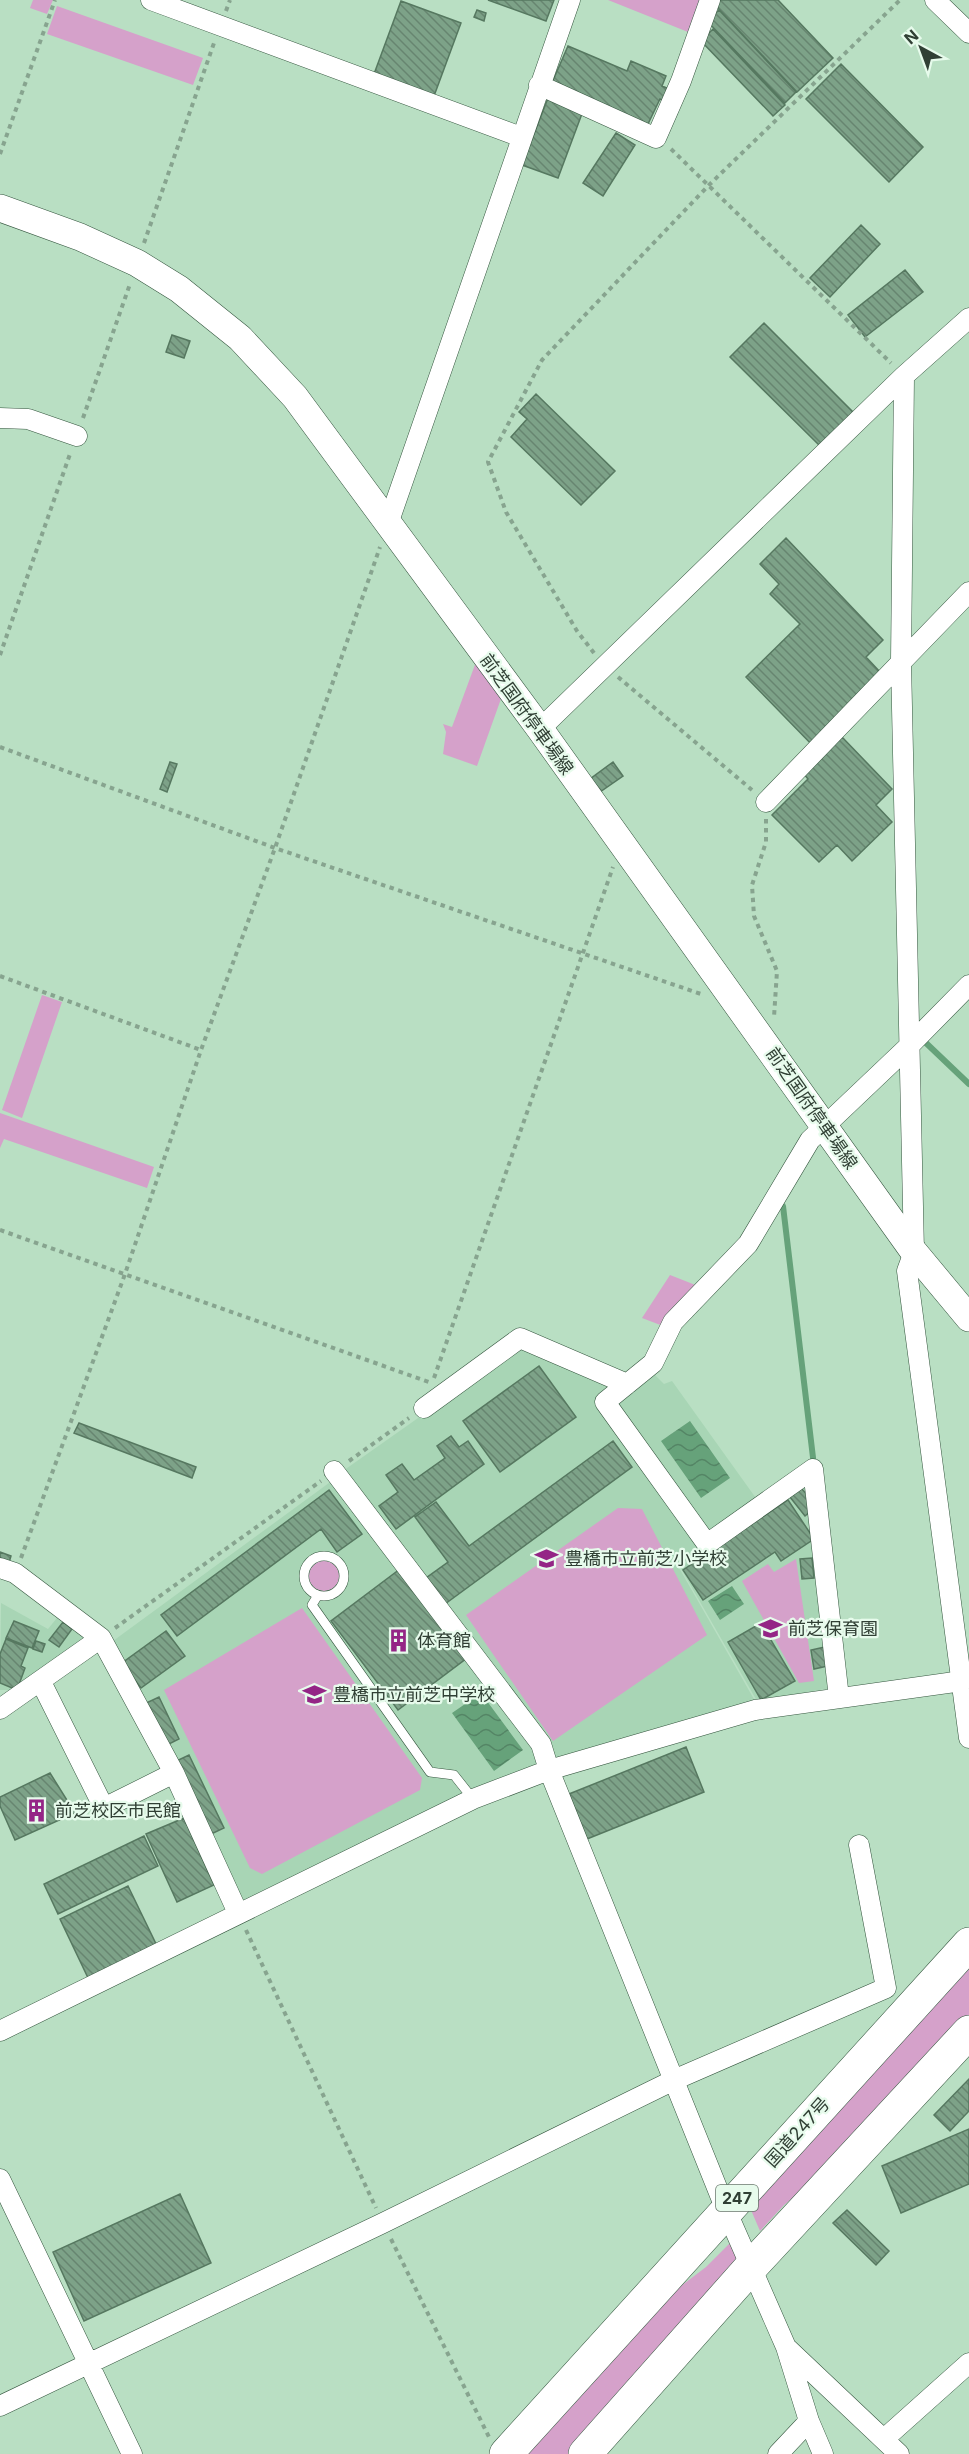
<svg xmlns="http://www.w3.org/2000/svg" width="969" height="2454" viewBox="0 0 969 2454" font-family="Inter,'Noto Sans JP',sans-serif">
	<defs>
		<pattern id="water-waves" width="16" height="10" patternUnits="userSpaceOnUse" patternTransform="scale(1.5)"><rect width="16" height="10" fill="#66a27a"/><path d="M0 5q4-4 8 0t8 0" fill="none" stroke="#548565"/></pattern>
		<pattern id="building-back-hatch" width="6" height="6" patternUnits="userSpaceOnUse" patternTransform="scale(1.5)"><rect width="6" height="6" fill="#7da288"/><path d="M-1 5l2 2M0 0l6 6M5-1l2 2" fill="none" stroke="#678570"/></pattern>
	</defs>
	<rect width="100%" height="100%" fill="#b9dfc3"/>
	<path fill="#a8d5b5" d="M523,1344l103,45 25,-18 13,13 8,-3 86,120 -54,48 -26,17 77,135 -203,61 -212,-289z
		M809,1479l22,209 -74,13 -77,-134z
		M333,1480l198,267 11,18 -295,137 -12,-2 -122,-259z
		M1,1603l47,26 13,-16 33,25 -73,52h-21z"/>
	<path fill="#d5a1ca" d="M33,0h20l-6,14 -17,-6z
		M608,0h96l-11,34z
		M57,6l146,52 -10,27 -146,-51z
		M476,662l26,34 -25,70 -34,-12 3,-22 -3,-8 9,3z
		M42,995l20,7 -40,116 -20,-8z
		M0,1113l154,54 -7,21 -143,-49 -4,9z
		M670,1275l28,11 -35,40 -21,-8z
		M618,1508l24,1 65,126 -154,106 -87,-126z
		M796,1559l18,122 -15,2 -57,-102 26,-17 6,8z
		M309 1576a15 15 0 1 1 30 0a15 15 0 1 1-30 0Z
		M302,1608l120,170 -2,12 -158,84 -12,-6 -86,-178z
		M969,1961v55l-136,149 -49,40 -24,26 -12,-28z
		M731,2242l11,23 -174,189h-48l136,-149 50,-38z"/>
	<path fill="url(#water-waves)" d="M690,1421l40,57 -29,20 -40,-57z
		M732,1586l12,18 -24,16 -12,-19z
		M481,1693l42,57 -29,21 -42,-58z"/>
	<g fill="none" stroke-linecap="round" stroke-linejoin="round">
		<path stroke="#66a27a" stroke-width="6" d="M926,1043l43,41
			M783,1206l31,260"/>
	</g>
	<path fill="url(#building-back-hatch)" stroke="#567860" stroke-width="1.5" d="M488,0h66l-8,21z
		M714,0h64l55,58 -36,34 -85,-90z
		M401,1l60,22 -27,73 -60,-22z
		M477,10l9,3 -2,8 -10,-4z
		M719,10l77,82 -11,11 -78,-82z
		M713,29l72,76 -12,11 -72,-75z
		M568,46l59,25 4,-10 35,15 -4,10 7,3 -5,12 -4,-2 -13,27 -96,-41z
		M841,64l82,83 -34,35 -83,-83z
		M548,98l35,13 -25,67 -36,-13z
		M616,133l19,12 -32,51 -20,-13z
		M861,225l19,19 -50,53 -20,-19z
		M905,270l18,22 -58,45 -17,-22z
		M764,323l90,90 -34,33 -90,-89z
		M172,335l18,6 -6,17 -18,-6z
		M536,394l79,77 -34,34 -70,-68 16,-18 -8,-7z
		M786,538l97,102 -17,17 15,16 -66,75 -69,-71 54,-53 -30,-30 9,-10 -19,-20z
		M842,737l50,52 -16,16 16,17 -40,39 -15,-16 -18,17 -47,-47 36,-36 -4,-5z
		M170,762l7,2 -10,28 -7,-3z
		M613,762l10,14 -23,16 -10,-13z
		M539,1366l37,51 -76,55 -37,-51z
		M79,1423l117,44 -4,11 -118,-45z
		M451,1436l8,11 9,-6 16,23 -88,65 -17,-23 19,-14 -12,-17 16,-11 12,16 31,-22 -8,-12z
		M613,1441l19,26 -187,137 -19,-26 22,-16 -33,-45 21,-15 33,44z
		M801,1488l8,9 2,14 -6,5 -15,-19z
		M329,1490l33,44 -25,18 -16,-23 -144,107 -16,-21z
		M788,1500l26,39 -33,22 -6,-9 -72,48 -20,-30z
		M0,1552l11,4 -3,10 -8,-2z
		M812,1558l2,20 -12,1 -2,-20z
		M400,1569l67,89 -69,52 -67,-89z
		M14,1621l25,10 -7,17 -26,-10z
		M63,1622l9,7 -13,18 -10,-7z
		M761,1623l34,58 -34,19 -33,-58z
		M166,1631l19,25 -44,32 -19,-25z
		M6,1639l22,9 -7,18 4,2 -8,22 -17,-7v-29z
		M36,1641l9,3 -3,8 -9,-3z
		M825,1647l3,19 -14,3 -3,-19z
		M159,1697l20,42 -14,7 -21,-42z
		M686,1747l18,45 -117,47 -18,-45z
		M189,1755l35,73 -17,8 -35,-73z
		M50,1773l25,40 -60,27 -15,-34v-9z
		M184,1818l30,67 -37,17 -31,-68z
		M144,1836l14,30 -100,48 -14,-30z
		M128,1886l30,62 -68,34 -30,-63z
		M969,2079v32l-19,20 -16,-16z
		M969,2129v55l-68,29 -19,-47z
		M180,2194l31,69 -127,58 -31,-69z
		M847,2210l42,41 -13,14 -43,-42z"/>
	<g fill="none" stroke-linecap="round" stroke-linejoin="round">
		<defs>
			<path id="lane" d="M304 1576a20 20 0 1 1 40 0a20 20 0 1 1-40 0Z
				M318,1595l-6,10 118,167 24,3 19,24"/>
			<path id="street" d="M151,0l370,137
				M935,0l34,33
				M539,85l117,53 25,-57 29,-81
				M904,376l-3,286 13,590 -7,19 62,467
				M0,418l28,1 49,17
				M388,524l182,-524
				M540,729l364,-353 65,-58
				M766,802l203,-210
				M424,1408l96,-70 107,46
				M334,1471l207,273 8,26 177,440 60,137 23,74 14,33
				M0,1568l15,5 86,65 73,135 64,140
				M41,1682l63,126 70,-35
				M839,1698l-26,-229 -106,75 -102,-142 48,-39 20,-41 75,-78 62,-104 99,-94 60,-61
				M0,1709l101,-71
				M0,2031l473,-232 76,-29 206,-60 207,-29 7,-7
				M0,2179l132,275
				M788,2349l111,105
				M0,2406l383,-183 291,-143 212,-92 -27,-143
				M884,2439l85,-76
				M778,2454l31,-33"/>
			<path id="secondary" d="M0,208l80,29 57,26 42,26 61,49 55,59 245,332 374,523 55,66"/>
			<path id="highway" d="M506,2454l463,-510
				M585,2454l166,-187 218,-235"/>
		</defs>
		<use href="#lane" stroke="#35563f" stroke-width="10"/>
		<use href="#street" stroke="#35563f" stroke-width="21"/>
		<use href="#secondary" stroke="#35563f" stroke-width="28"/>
		<use href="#highway" stroke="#35563f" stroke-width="34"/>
		<path stroke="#87a48f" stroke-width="4" stroke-dasharray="4.5 4.5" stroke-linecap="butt" d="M226,11l4,-11
			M671,149l220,214
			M0,154l55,-154
			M144,243l70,-200
			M83,418l47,-134
			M594,653l-17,-22 -71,-119 -18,-50 54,-102 167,-175 191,-185
			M0,655l70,-201
			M618,677l134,113
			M0,747l275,101 426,146
			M766,819v23l-14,43 2,31 23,55 -3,46
			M0,976l201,74
			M0,1230l429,152
			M434,1378l179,-511
			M349,1461l60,-43
			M21,1558l104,-284 76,-224 74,-202 105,-301
			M115,1628l206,-147
			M246,1930l130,278
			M391,2239l98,198"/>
		<use href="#lane" stroke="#fff" stroke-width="9"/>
		<use href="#street" stroke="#fff" stroke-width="20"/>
		<use href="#secondary" stroke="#fff" stroke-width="27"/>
		<use href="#highway" stroke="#fff" stroke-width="33"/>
	</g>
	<defs>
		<symbol id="school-bare" viewBox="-9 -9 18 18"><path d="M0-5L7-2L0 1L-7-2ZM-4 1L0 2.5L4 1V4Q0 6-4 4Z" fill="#942586" stroke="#e7fbec" stroke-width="2.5" paint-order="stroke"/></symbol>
		<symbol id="building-bare" viewBox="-9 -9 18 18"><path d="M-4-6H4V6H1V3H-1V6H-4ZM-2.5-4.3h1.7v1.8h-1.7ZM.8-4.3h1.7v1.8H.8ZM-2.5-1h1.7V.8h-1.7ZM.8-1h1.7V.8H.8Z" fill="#942586" stroke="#e7fbec" stroke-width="2.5" paint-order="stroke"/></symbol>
	</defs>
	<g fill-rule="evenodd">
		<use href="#school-bare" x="530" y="1542" width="33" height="33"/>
		<use href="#school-bare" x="754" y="1612" width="33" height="33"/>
		<use href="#building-bare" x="382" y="1624" width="33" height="33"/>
		<use href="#school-bare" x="298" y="1678" width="33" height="33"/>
		<use href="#building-bare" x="20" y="1794" width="33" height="33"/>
	</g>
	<g text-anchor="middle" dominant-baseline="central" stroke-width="4.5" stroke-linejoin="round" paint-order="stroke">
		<rect fill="#e7fbec" stroke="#67776b" stroke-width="1.5" x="716" y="2185" width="42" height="26" rx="4.5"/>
		<g font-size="16" font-weight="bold" fill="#303f34">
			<text x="737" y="2198">247</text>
		</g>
		<g font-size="18" fill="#303f34" stroke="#e7fbec">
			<text transform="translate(527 714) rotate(54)">前芝国府停車場線</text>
			<text transform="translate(812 1108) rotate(55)">前芝国府停車場線</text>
			<text transform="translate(797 2132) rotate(-48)">国道247号</text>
		</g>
		<g font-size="18" fill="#303f34" stroke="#e7fbec" text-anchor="start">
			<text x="565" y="1558">豊橋市立前芝小学校</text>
			<text x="788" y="1628">前芝保育園</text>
			<text x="417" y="1640">体育館</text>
			<text x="333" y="1694">豊橋市立前芝中学校</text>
			<text x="55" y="1810">前芝校区市民館</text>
		</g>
	</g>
	<g transform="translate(921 48) rotate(319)" stroke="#e7fbec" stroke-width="4.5" paint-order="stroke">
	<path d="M0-4.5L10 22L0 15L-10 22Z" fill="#303f34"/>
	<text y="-9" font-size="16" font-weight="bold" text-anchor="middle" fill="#303f34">N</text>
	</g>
</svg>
